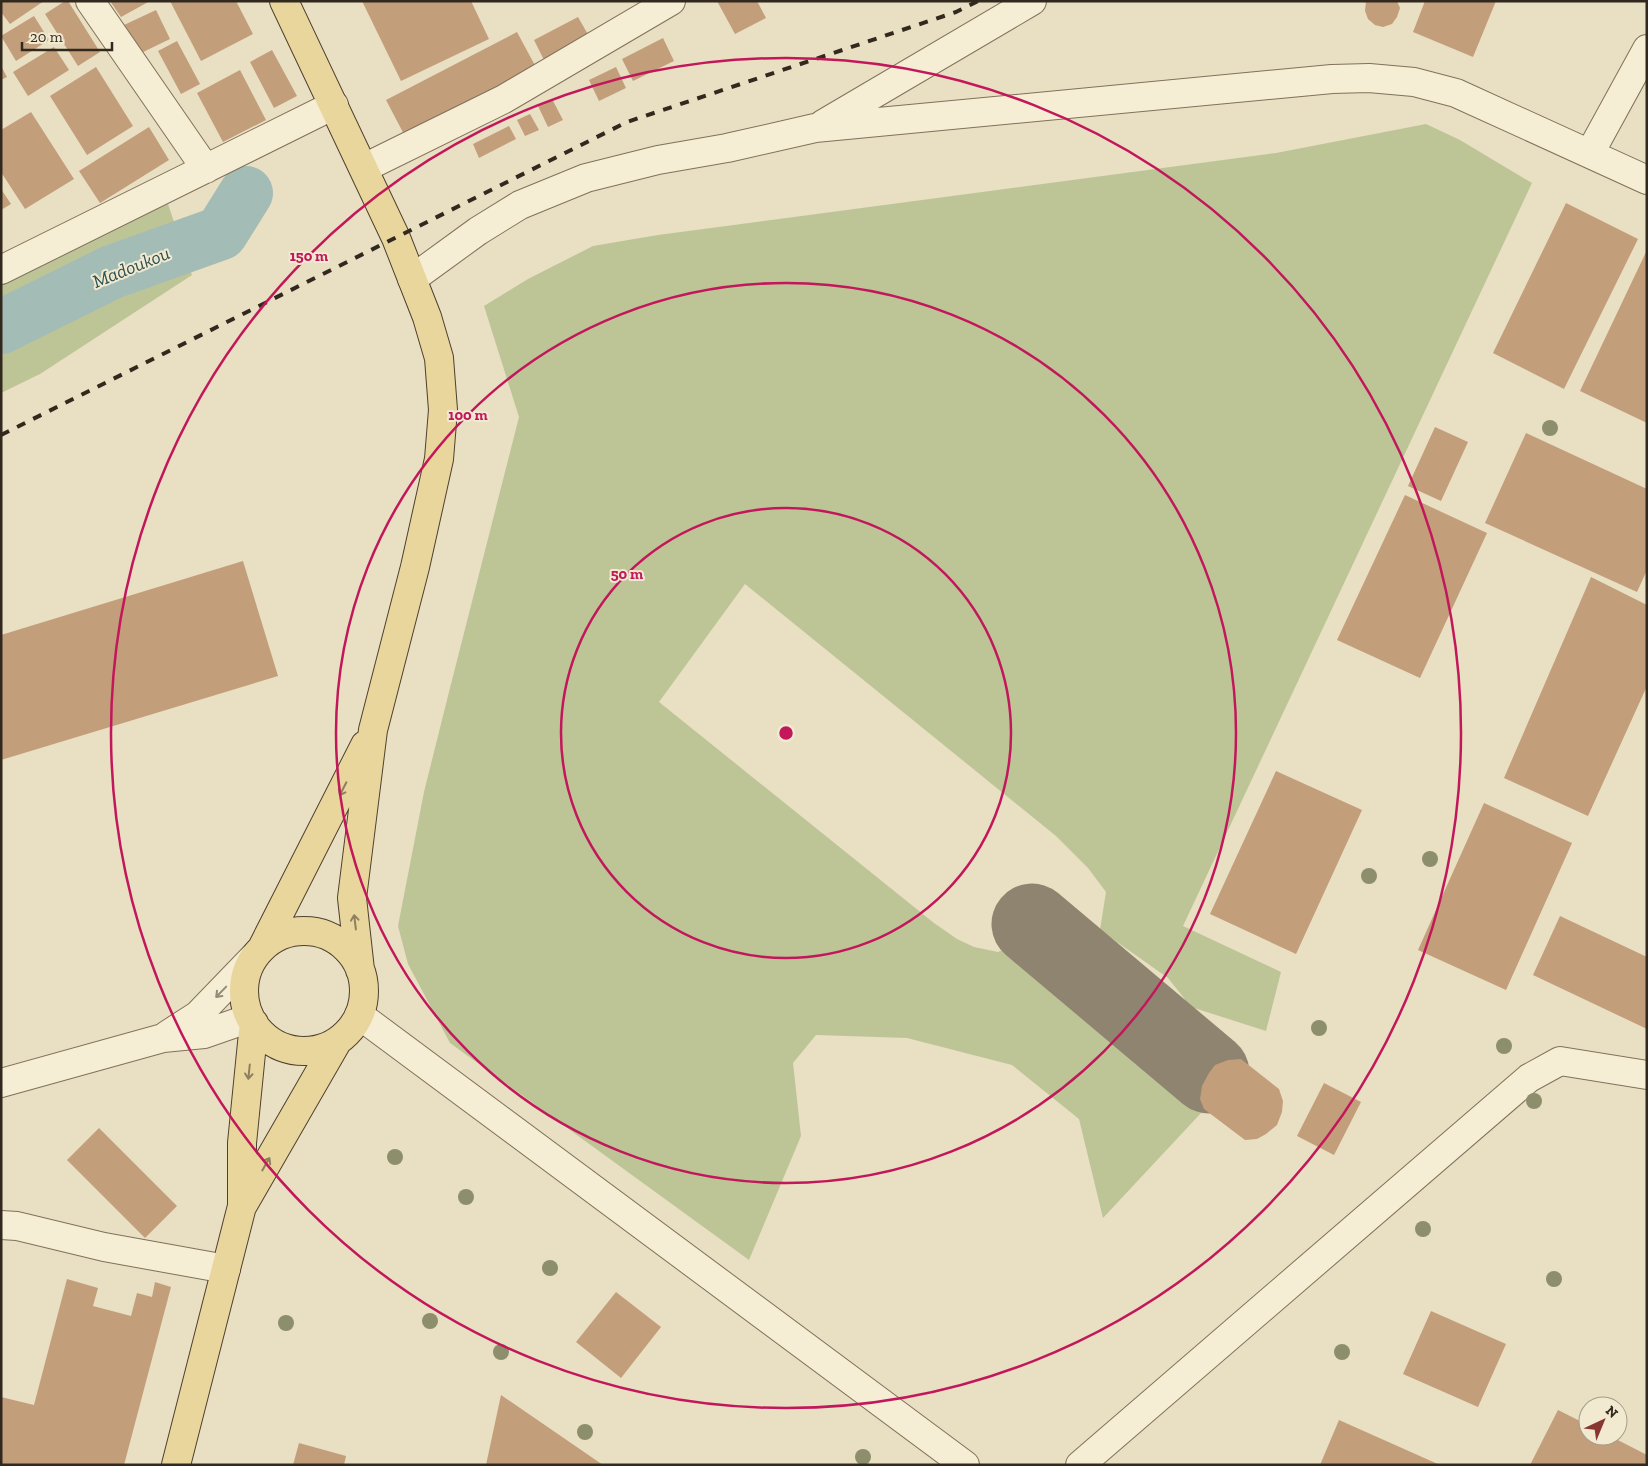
<svg xmlns="http://www.w3.org/2000/svg" width="1648" height="1466" viewBox="0 0 1648 1466" font-family="'Zilla Slab',serif">
	<rect width="100%" height="100%" fill="#e9dfc2"/>
	<path fill="#bdc597" d="M1426,124l34,16 72,43 -349,743 98,46 -15,59 -75,-24 -23,-29 -68,-48 6,-38 -18,-24 -32,-32 -311,-252 -86,118 275,221 23,16 17,8 24,5 30,-14 86,72 82,64 -1,23 7,15 -99,106 -24,-99 -67,-54 -105,-27 -91,-3 -23,28 8,73 -52,124 -299,-217 -42,-79 -10,-38 26,-134 25,-100 70,-275 -35,-111 44,-27 65,-33 65,-11 618,-82z
		M168,204l24,71 -152,99 -39,19v-118z"/>
	<g fill="none" stroke-linecap="round" stroke-linejoin="round">
		<path stroke="#a4bcb6" stroke-width="54" d="M1,327l111,-55 109,-39 25,-40"/>
		<path stroke="#8e8470" stroke-width="81" d="M1032,924l177,149"/>
	</g>
	<path fill="#c39e7b" d="M1,1h43l-34,23 -9,-12z
		M65,1h3l32,51 -22,14 -33,-52z
		M110,1h40l-29,16z
		M170,1h66l17,33 -52,27z
		M362,1h109l18,38 -88,42z
		M717,1h40l9,17 -31,16z
		M1366,1h31l3,7 -3,9 -5,7 -9,3 -8,-2 -7,-6 -3,-8z
		M1425,1h71l-23,56 -60,-25z
		M156,10l14,29 -31,15 -15,-29z
		M34,16l15,24 -33,21 -15,-25z
		M578,17l12,21 -45,24 -11,-22z
		M517,32l21,39 -131,69 -21,-40z
		M663,38l11,23 -41,20 -11,-22z
		M177,41l23,43 -19,10 -23,-43z
		M54,47l15,23 -41,26 -15,-24z
		M272,50l25,46 -23,12 -24,-46z
		M1,66l6,11 -6,3z
		M96,67l37,59 -46,29 -37,-59z
		M616,67l10,21 -27,13 -10,-21z
		M240,70l26,50 -43,22 -26,-49z
		M552,99l11,21 -15,7 -10,-21z
		M31,112l43,67 -49,30 -24,-37v-42z
		M530,114l9,16 -14,6 -8,-16z
		M509,126l7,13 -37,19 -6,-14z
		M149,127l20,33 -69,43 -21,-32z
		M1,189l10,15 -10,6z
		M1566,203l72,36 -74,150 -71,-36z
		M1647,250v173l-67,-32z
		M1435,427l33,15 -27,59 -33,-15z
		M1526,433l121,56v81l-10,22 -152,-69z
		M1405,495l82,38 -67,145 -83,-38z
		M243,561l35,115 -277,84v-125z
		M1591,577l56,28v81l-59,130 -84,-38z
		M1276,771l86,39 -66,144 -86,-40z
		M1484,803l88,40 -66,147 -88,-40z
		M1560,916l87,41v72l-114,-54z
		M1241,1059l38,30 4,12 -1,11 -5,13 -11,9 -9,5 -12,1 -41,-31 -4,-10 2,-13 7,-13 6,-8 13,-5z
		M1324,1083l37,19 -27,53 -37,-19z
		M99,1128l78,78 -32,32 -78,-78z
		M67,1279l31,9 -5,18 38,10 6,-23 15,4 3,-15 16,5 -47,178h-123v-68l33,8z
		M616,1292l45,35 -40,51 -45,-36z
		M1431,1311l75,33 -28,63 -75,-33z
		M501,1395l102,70h-117z
		M1558,1410l30,15v11h22l37,19v10h-117z
		M1339,1420l101,45h-120z
		M299,1443l47,13 -2,9h-51z"/>
	<g fill="none" stroke-linecap="round" stroke-linejoin="round">
		<defs>
			<path id="minor" d="M90,1l116,168
				M823,124l209,-123
				M1590,153l57,-104
				M364,168l140,-69 167,-98
				M1,270l333,-165
				M412,279l66,-48 42,-26 66,-27 72,-18 69,-12 88,-20 517,-49 37,-1 45,4 42,11 191,87
				M359,1015l606,450
				M167,1035l31,-20 56,-58
				M1,1083l162,-45 41,-4 46,-16
				M1,1225l16,1 87,21 122,22
				M1080,1465l449,-387 31,-17 87,14"/>
			<path id="major" d="M284,1l112,237 31,79 12,41 4,52 -4,49 -24,108 -42,163 -21,168 8,72
				M244 991a60 60 0 1 1 120 0a60 60 0 1 1-120 0Z
				M262,948l103,-203
				M243,1205l94,-163
				M176,1465l66,-259v-63l12,-120"/>
		</defs>
		<use href="#minor" stroke="#81715b" stroke-width="30"/>
		<use href="#major" stroke="#4f402f" stroke-width="30"/>
		<use href="#minor" stroke="#f5edd4" stroke-width="28"/>
		<use href="#major" stroke="#e9d69d" stroke-width="28"/>
		<path stroke="#32291e" stroke-width="4" stroke-dasharray="9 9" stroke-linecap="butt" d="M1,435l626,-313 329,-110 22,-11"/>
	</g>
	<g fill="#8c8e6c">
		<circle cx="1550" cy="428" r="8"/>
		<circle cx="1430" cy="859" r="8"/>
		<circle cx="1369" cy="876" r="8"/>
		<circle cx="1319" cy="1028" r="8"/>
		<circle cx="1504" cy="1046" r="8"/>
		<circle cx="1534" cy="1101" r="8"/>
		<circle cx="395" cy="1157" r="8"/>
		<circle cx="466" cy="1197" r="8"/>
		<circle cx="1423" cy="1229" r="8"/>
		<circle cx="550" cy="1268" r="8"/>
		<circle cx="1554" cy="1279" r="8"/>
		<circle cx="430" cy="1321" r="8"/>
		<circle cx="286" cy="1323" r="8"/>
		<circle cx="501" cy="1352" r="8"/>
		<circle cx="1342" cy="1352" r="8"/>
		<circle cx="585" cy="1432" r="8"/>
		<circle cx="863" cy="1457" r="8"/>
	</g>
	<defs><path id="oneway-shaft" d="M-6 0H5M1.5-3L5.5 0L1.5 3" fill="none" stroke-width="1.6" stroke-linecap="round" stroke-linejoin="round" transform="scale(1.25)"/></defs>
	<g stroke="#8e805e">
		<use href="#oneway-shaft" transform="translate(343 789) rotate(117)"/>
		<use href="#oneway-shaft" transform="translate(355 922) rotate(-97)"/>
		<use href="#oneway-shaft" transform="translate(249 1072) rotate(96)"/>
		<use href="#oneway-shaft" transform="translate(266 1164) rotate(-60)"/>
	</g>
	<use stroke="#948b79" href="#oneway-shaft" transform="translate(221 992) rotate(134)"/>
	<g fill="none" stroke="#c2185b" stroke-width="2.5">
		<circle cx="786" cy="733" r="225"/>
		<circle cx="786" cy="733" r="450"/>
		<circle cx="786" cy="733" r="675"/>
	</g>
	<g text-anchor="middle" dominant-baseline="central" stroke-width="4" stroke-linejoin="round" paint-order="stroke">
		<g font-size="19" font-style="italic" fill="#2e5050" stroke="#f1ead1">
			<text transform="translate(131 267) rotate(-22)">Madoukou</text>
		</g>
	</g>
	<circle cx="786" cy="733" r="8" fill="#c2185b" stroke="#f1ead1" stroke-width="2.5"/>
	<g font-size="15" text-anchor="middle" font-weight="bold" fill="#c2185b" stroke="#f1ead1" stroke-width="4" stroke-linejoin="round" paint-order="stroke">
		<text x="309" y="261">150 m</text>
		<text x="468" y="420">100 m</text>
		<text x="627" y="579">50 m</text>
	</g>
	<rect width="1648" height="1466" fill="none" stroke="#32291e" stroke-width="5"/>
	<g transform="translate(1603 1421) rotate(44)"><circle r="24" fill="#f1ead1" stroke="#a59d89"/>
	<path d="M0-4L9 19L0 12L-9 19Z" fill="#893631"/>
	<text y="-8" font-size="14" font-weight="bold" text-anchor="middle" fill="#32291e">N</text>
	</g>
	<path d="M22 42v8h90v-8" fill="none" stroke="#32291e" stroke-width="2.5"/>
	<text x="30" y="42" font-size="15" fill="#32291e" stroke="#f1ead1" stroke-width="4" paint-order="stroke">20 m</text>
</svg>
